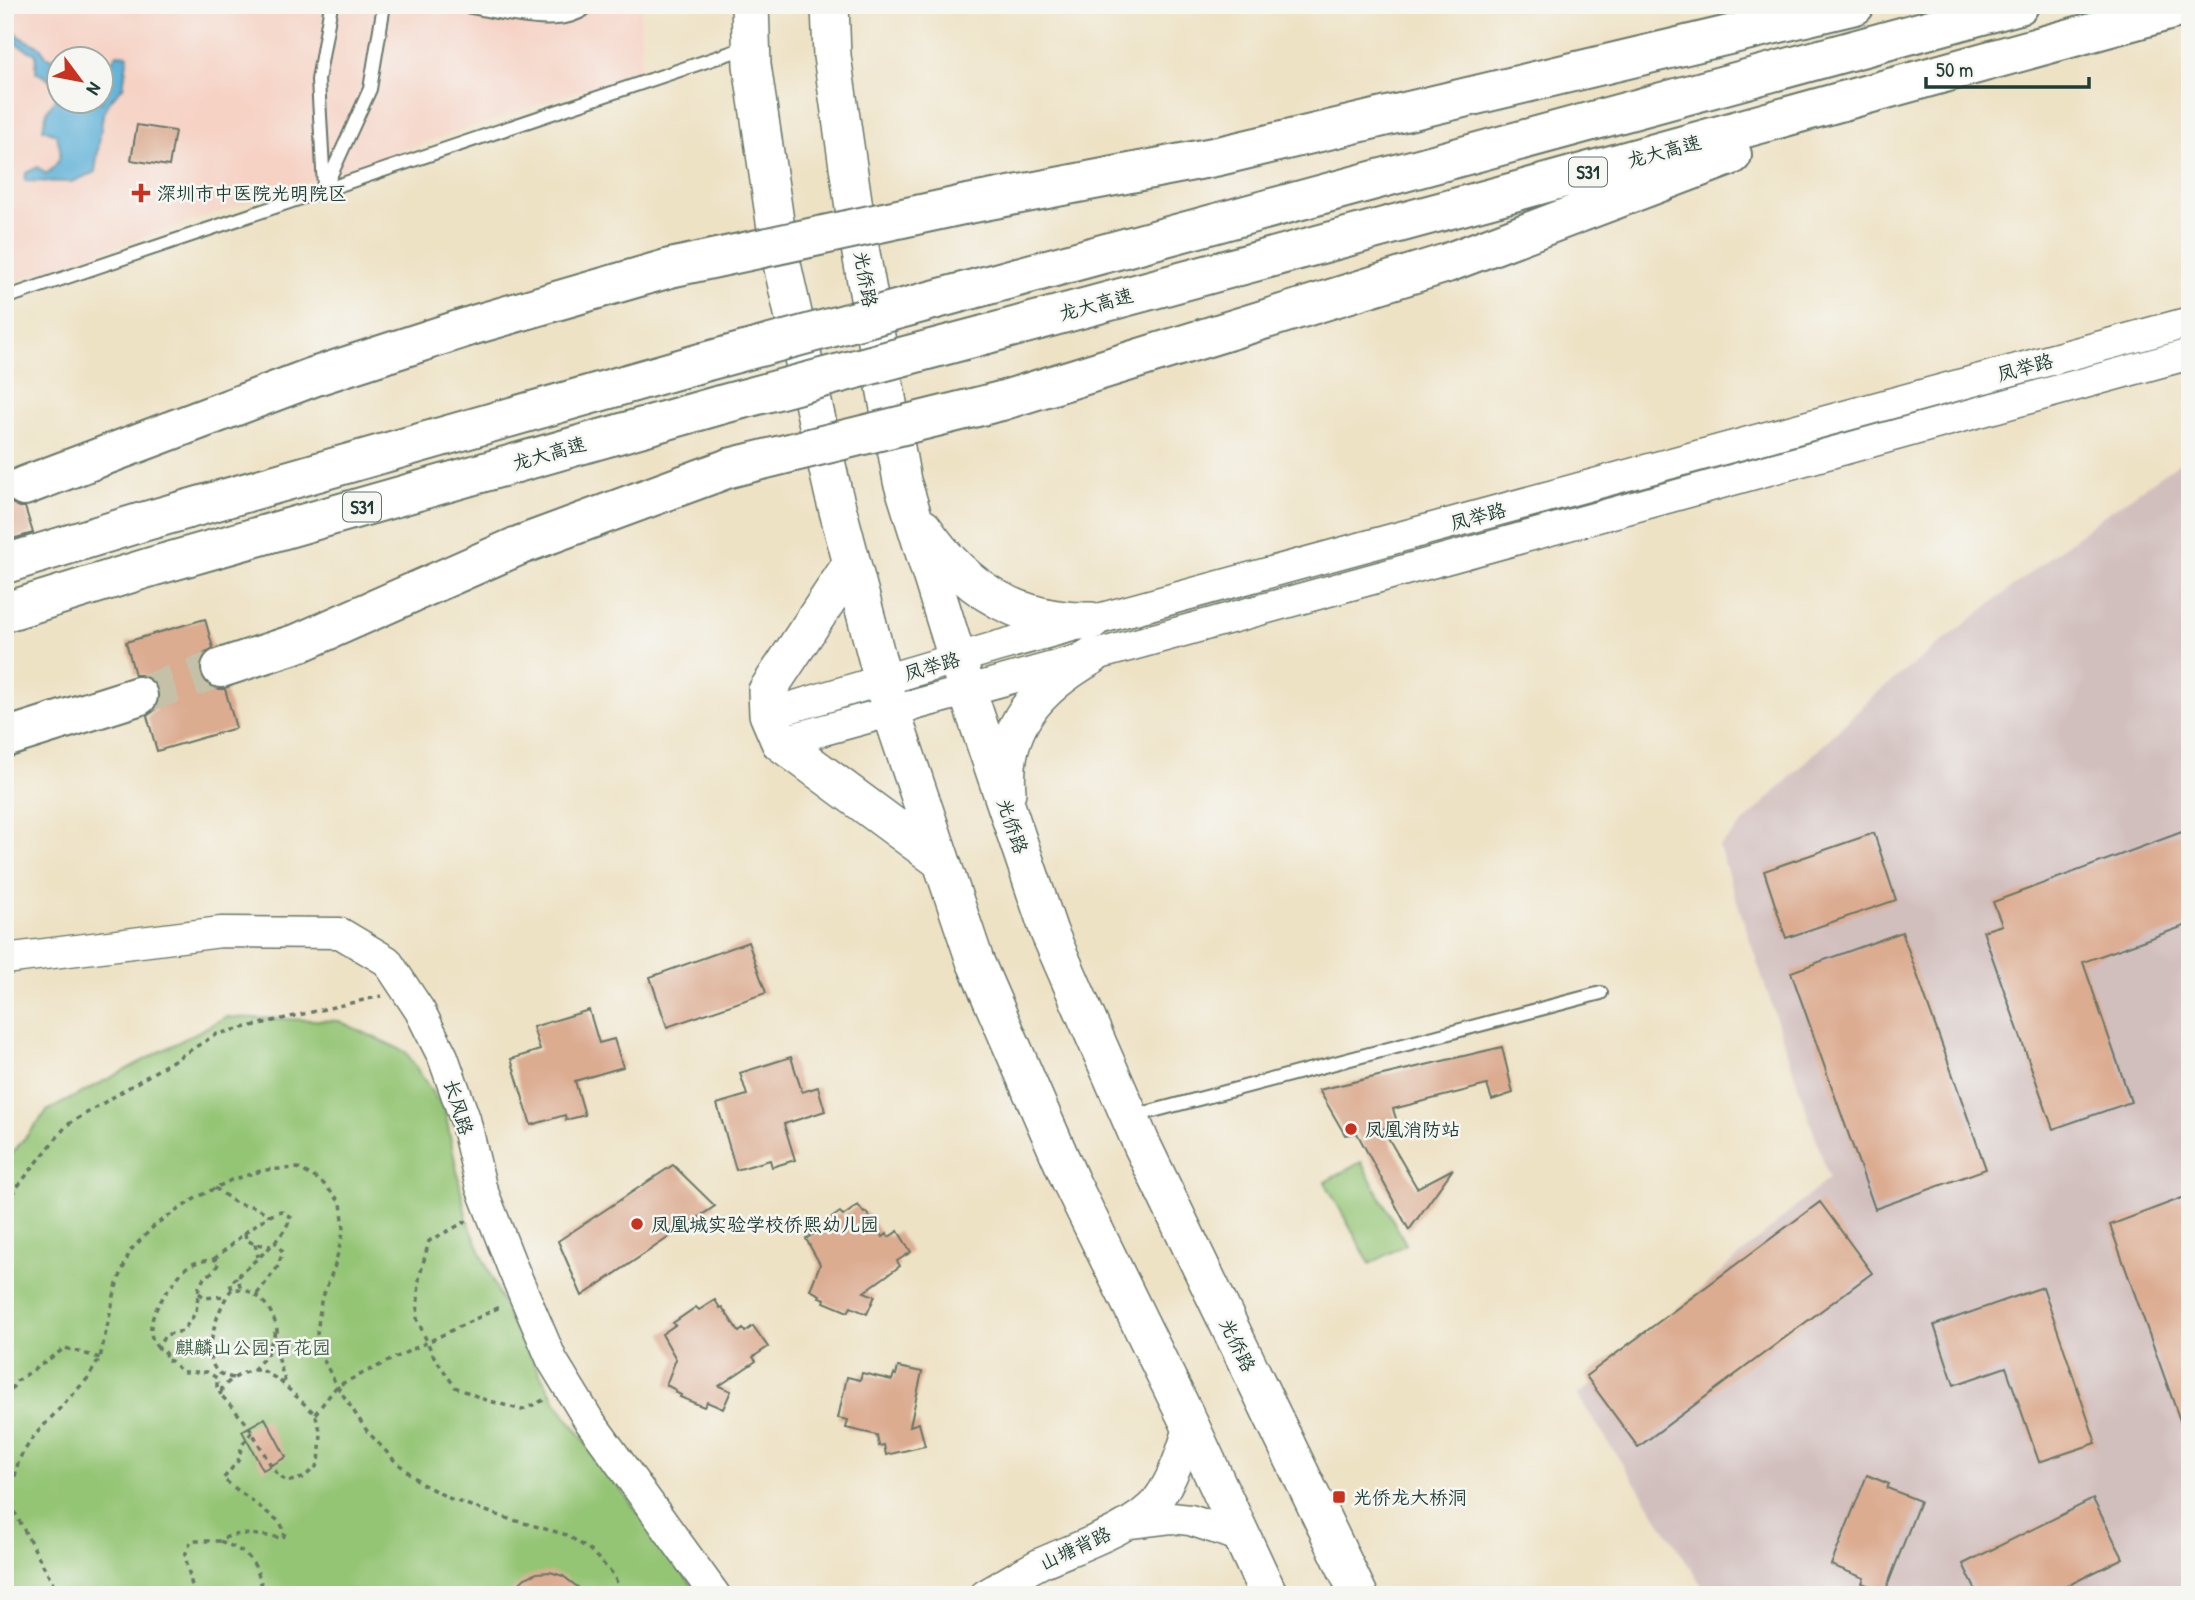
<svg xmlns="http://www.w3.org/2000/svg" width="2195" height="1600" viewBox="0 0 2195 1600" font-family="'Patrick Hand','LXGW WenKai TC',sans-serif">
	<rect width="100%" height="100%" fill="#f6f6f2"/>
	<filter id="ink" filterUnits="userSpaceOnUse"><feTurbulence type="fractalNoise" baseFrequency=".0143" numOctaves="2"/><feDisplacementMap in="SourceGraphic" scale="14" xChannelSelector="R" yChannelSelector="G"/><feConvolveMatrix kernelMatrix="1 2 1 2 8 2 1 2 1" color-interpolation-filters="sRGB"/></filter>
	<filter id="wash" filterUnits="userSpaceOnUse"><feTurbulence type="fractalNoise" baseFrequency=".00686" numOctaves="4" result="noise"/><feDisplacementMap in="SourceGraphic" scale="28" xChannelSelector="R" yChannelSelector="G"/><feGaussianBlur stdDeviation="1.57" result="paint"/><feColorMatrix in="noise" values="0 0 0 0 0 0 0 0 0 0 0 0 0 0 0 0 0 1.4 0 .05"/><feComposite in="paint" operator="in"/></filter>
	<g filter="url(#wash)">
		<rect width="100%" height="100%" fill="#eee2c5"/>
		<path fill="#f6d2c4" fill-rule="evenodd" d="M5,5h636v65l-636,214zM60,60h42v42h-42z"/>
		<path fill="#d1bfbe" d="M2190,455v1140h-482l-130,-199 251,-218 -110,-331 154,-151 230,-180z"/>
		<path fill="#94c575" stroke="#5a8154" stroke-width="2" d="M226,1017l113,4 67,31 39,60 22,108 44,103 45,79 143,193h-694v-433l42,-51z
			M1361,1162l45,82 -36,20 -45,-82z"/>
		<path fill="#5aafd7" stroke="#3c7686" stroke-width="2" d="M5,22l16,16 19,9 7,10 9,3 1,9 2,1 1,32h42v-32l5,-3 10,-13 11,1 -5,32 -14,15 -6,12 -8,58 -23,10 -47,-1 1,-8 12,-6 8,7c17,-13 17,-21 10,-40l-13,-5 4,-18 9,-13 -4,-17 -16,-9v-18l-18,-9 -13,-13z"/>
		<g id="blocks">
			<path fill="#dcac91" d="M137,125l38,6 -6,35 -38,-6z
				M5,496l6,7 9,4h5l8,26 -28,8z
				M205,619l8,29 -9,6 -4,9v11l7,11 9,4h9l11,39 -79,23 -10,-35 8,-6 4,-9v-11l-7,-11 -9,-4h-8l-9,-33z
				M2190,829v95l-107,38 48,140 -78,27 -70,-198 19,-6 -9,-23z
				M1874,833l22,67 -110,38 -22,-67z
				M1902,932l84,237 -111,40 -84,-237z
				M748,942l18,51 -99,34 -17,-50z
				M589,1010l10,33 15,-4 9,28 -48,14 10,34 -19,5 -1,-5 -34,10 -20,-66 29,-9 -7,-23z
				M1502,1047l11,46 -21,7 -5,-15 -94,24 4,13 -14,7 34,59 36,-19 -44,61 -52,-97 -12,2 -26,-45z
				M791,1057l11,35 16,-5 7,24 -41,13 11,36 -23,7 -2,-7 -34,10 -19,-66 30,-9 -7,-22z
				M673,1165l42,41 -133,90 -24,-55z
				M2190,1195v244l-3,1 -77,-215z
				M1820,1202l52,71 -234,174 -52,-71z
				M858,1205l6,8 2,-1 17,25 4,-3 2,3 9,-6 13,21 -14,9 3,5 -36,26 11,4 -8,18 -16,-7 -3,5 -24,-10 1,-3 -6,-2 1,-2 -10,-5 10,-26 -14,-25 13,-9 -2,-2 23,-16 3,4z
				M2043,1287l53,156 -57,19 -33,-95 -52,18 -20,-60z
				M715,1300l5,8 2,-1 17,25 4,-3 2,3 8,-6 15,21 -15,10 3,4 -37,25 12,5 -8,18 -16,-7 -3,5 -24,-10 1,-2 -6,-3 1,-2 -10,-5 10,-26 -14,-25 13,-9 -2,-2 23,-16 3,3z
				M898,1367l24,5 -12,54 9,-3 6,23 -39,9 -2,-10 -5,1 -2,-11 -31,-7 2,-8 -10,-2 9,-41 13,3 2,-7 30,7 2,-6 2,1z
				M265,1418l21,39 -23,13 -21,-39z
				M1867,1475l22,9 -2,4 33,13 -35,91 -23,-9 2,-5 -33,-13z
				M2093,1499l30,59 -74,37h-71l-15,-31z
				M550,1572l13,4 25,19h-81l18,-17 12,-5z"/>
		</g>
	</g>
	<g filter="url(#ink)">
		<use href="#blocks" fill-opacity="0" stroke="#677767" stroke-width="2"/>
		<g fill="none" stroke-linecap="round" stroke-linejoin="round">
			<path stroke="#c5c1a8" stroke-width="38" stroke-dasharray="38 19" stroke-linecap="butt" d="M138,696l83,-28"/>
			<defs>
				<path id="service" d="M462,5c34,6 102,27 127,0
					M324,187l-6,-107 13,-75
					M324,190l46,-101 14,-84
					M5,298l743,-251
					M1134,1116l467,-123"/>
				<path id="tertiary" d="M768,714l231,-68 1191,-324
					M780,742l1410,-388
					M5,959l216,-27 119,1 47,28 33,50 23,46 22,62 16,68 32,82 39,91 36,59 127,176
					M1130,1523l41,-5 19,2 52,17
					M985,1595c19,-11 37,-22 56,-32 35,-16 93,-34 117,-64 16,-21 24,-49 32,-74"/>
				<path id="primary" d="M750,5l2,60 28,190 53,237 58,219 84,250 95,219 120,245 79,170
					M830,5l2,51 27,186 43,239 65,209 82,242 93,213 217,450
					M923,528c41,60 95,95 168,93
					M852,563l-85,128 1,23 12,28 161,119
					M1007,792c-6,-66 31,-105 85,-136"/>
				<path id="motorway" d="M963,205l256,-49 636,-151
					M970,290l1049,-285
					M984,335l537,-145 669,-185
					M1001,401l446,-138 285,-108
					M24,486l289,-109 164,-53 193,-56
					M5,564l134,-41 565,-161
					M5,612l146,-45 569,-162
					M221,668l80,-26 217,-96 211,-78
					M5,738l133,-42"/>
			</defs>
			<use href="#service" stroke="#677767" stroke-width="16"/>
			<use href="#tertiary" stroke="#677767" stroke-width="33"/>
			<use href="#primary" stroke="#677767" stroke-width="40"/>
			<use href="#motorway" stroke="#677767" stroke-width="42"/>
			<path stroke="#677767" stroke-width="3.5" stroke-dasharray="5 5" stroke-linecap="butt" d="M215,1188l22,16 19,3 13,8
				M5,1202l62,-77 150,-91 164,-38
				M467,1221l-38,20 -10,38 -2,40 16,36 22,32 28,12 39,11 26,-12
				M245,1233l1,7 9,4 16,2
				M255,1244l3,13
				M214,1259c22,-17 40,-38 67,-48l10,6c-9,24 -33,40 -51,57l-2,6 3,8
				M232,1289l-2,-5 8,-8
				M199,1293l6,5 21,-2
				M257,1294l20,-26 6,-16 -8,-10
				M158,1348c-18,-20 2,-48 15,-64 4,-6 9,-13 14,-17 7,-5 18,-6 27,-8l5,3 -4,8 -11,8 -5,9 -3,25 -13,19 -18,4 -7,13 7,4 1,8 5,1 11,11h25l10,6v9l4,8
				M253,1370h9l18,11 35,33 6,19 -2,31 -16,14 -17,4 -13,-13 -25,-44 -27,-30 1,-7c9,-9 19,-15 31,-18z
				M253,1370l13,-14 10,-26
				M233,1378c-8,-2 -15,-4 -19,-11 -10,-18 5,-63 18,-78 23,-2 41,18 45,41 1,7 0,15 1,22 1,12 5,22 8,33
				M5,1398l12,-17 48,-33 35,10
				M315,1414l22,-28 165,-80
				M252,1432l-10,13 -4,16 -15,18 57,43 5,11 -2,5c-18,-2 -48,-9 -63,3 32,13 36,20 44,54
				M59,1595l-44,-82 -3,-24 7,-30 15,-23 54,-58 12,-20 16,-71 14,-36 26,-27 40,-26 35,-18 33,-10 34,-2 23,13 20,22 3,26 -9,36 -14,37 -4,32 6,25 14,27 30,45 27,29 28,24 29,15 55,19 61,17 23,15 23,24 10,21
				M194,1595l-9,-40 6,-14h29"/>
			<use href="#service" stroke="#fff" stroke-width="12"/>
			<use href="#tertiary" stroke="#fff" stroke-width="30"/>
			<use href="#primary" stroke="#fff" stroke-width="37"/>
			<use href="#motorway" stroke="#fff" stroke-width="38"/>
			<defs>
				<path id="motorway-bridge" d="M670,268l293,-63
					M704,362l266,-72
					M720,405l264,-70
					M729,468l272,-67"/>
			</defs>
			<use href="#motorway-bridge" stroke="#677767" stroke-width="42" stroke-linecap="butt"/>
			<use href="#motorway-bridge" stroke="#fff" stroke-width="38"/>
		</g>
	</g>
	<g fill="#c8321e" stroke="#f6f6f2" stroke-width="2.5">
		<path d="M137.5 182.5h7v7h7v7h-7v7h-7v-7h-7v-7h7z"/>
		<circle cx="1351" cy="1129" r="7"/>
		<circle cx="637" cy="1224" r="7"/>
		<rect x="1332" y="1490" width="14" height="14" rx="3.5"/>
	</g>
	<g text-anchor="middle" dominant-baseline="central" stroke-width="5" stroke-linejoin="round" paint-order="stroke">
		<g fill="#f6f6f2" stroke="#60746d" stroke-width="2">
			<rect x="1569" y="157.5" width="38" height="29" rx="5"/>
			<rect x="343" y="492.5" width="38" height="29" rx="5"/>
		</g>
		<g font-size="18" font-weight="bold" fill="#1f3d34">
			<text x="1588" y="172">S31</text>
			<text x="362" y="507">S31</text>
		</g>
		<g font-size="19" fill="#1f3d34" stroke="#f6f6f2">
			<text transform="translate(1664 151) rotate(-15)">龙大高速</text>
			<text transform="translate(866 279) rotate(80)">光侨路</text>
			<text transform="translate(1096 304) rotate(-15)">龙大高速</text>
			<text transform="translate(2025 367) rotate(-15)">凤举路</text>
			<text transform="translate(549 453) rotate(-16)">龙大高速</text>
			<text transform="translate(1478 516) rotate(-15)">凤举路</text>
			<text transform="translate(932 666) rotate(-16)">凤举路</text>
			<text transform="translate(1013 826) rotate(71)">光侨路</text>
			<text transform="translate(459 1107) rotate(73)">长风路</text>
			<text transform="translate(1238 1345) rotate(64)">光侨路</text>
			<text transform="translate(1075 1548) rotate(-25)">山塘背路</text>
		</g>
		<g font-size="19" fill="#1f3d34" stroke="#f6f6f2" text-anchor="start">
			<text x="157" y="193">深圳市中医院光明院区</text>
			<text x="1365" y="1129">凤凰消防站</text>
			<text x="651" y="1224">凤凰城实验学校侨熙幼儿园</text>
			<text x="1353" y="1497">光侨龙大桥洞</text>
		</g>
		<g font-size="19" fill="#3c5f44" stroke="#f6f6f2">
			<text x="253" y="1347">麒麟山公园·百花园</text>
		</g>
	</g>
	<rect width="2195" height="1600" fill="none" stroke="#f6f6f2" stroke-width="28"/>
	<g transform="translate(80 80) rotate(122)"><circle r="33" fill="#f6f6f2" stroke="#a0aca6" stroke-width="2"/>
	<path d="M0-5L12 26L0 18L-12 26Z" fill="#c8321e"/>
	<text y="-10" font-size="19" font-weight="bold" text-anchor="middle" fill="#1f3d34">N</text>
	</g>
	<path d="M1926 77v10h163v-10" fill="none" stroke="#1f3d34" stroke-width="3.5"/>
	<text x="1936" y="77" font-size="21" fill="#1f3d34" stroke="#f6f6f2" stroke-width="5" paint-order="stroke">50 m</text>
</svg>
